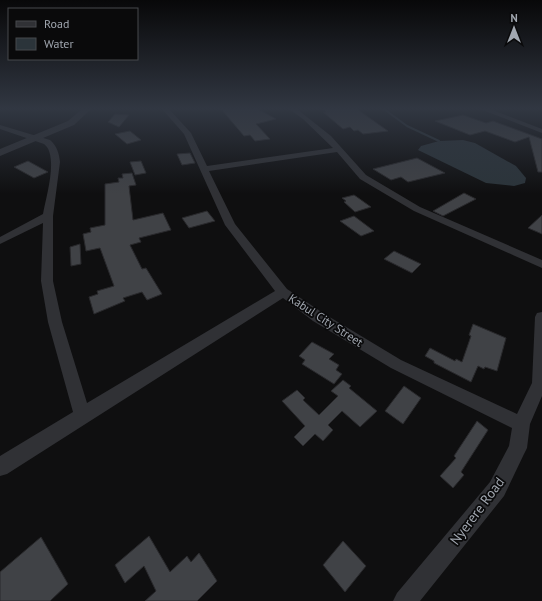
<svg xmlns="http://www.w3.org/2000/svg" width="542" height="601" viewBox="0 0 542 601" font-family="'PT Sans',sans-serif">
	<rect width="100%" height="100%" fill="#0f0f10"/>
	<path fill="#2b343a" d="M463,140l12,3 41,23 10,12 -1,5 -11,3 -28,-3 -68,-33 3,-4 18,-5z"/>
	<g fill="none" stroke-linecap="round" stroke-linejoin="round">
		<path stroke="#2b343a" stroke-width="2" d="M384,109l23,17 32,15"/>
	</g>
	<path fill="#404246" stroke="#29292c" d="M221,109h37l18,10 -20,5 14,15 -15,2 -5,-6 -6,1z
		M323,109h34l31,22 -25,3 -5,-4 -4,1 -4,-4 -7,2 -20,-17h3z
		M115,114l14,1 -10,12 -11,-5z
		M463,115l23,8 7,-2 49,18v33h-4l-9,-35 -14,5 -30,-11 -15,4 -35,-14z
		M130,131l11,9 -14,4 -12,-10z
		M190,153l5,10 -13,2 -5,-11z
		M417,158l28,15 -37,9 -7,-5 -10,3 -18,-11z
		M28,161l20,11 -14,6 -20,-11z
		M141,161l5,12 -11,2 -5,-13z
		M132,173l4,12 -7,1 4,34 30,-7 8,17 -32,8 2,4 -11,3 12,24 4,-1 16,26 -15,6 -5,-8 -19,6 2,3 -31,13 -5,-17 9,-3 -1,-3 17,-5 -14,-38 -14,3 -3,-17 8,-2 -1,-4 15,-3v-41l14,-2 -1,-4h5l-1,-4z
		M464,193l12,6 -33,17 -10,-5z
		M354,195l3,2 14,10 -16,5 -11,-10 2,-1 -4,-3z
		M207,211l8,10 -26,7 -7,-10z
		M542,215v19l-14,-6z
		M354,216l20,15 -13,5 -21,-15z
		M80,244l1,20 -10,2 -1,-19z
		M394,251l27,13 -9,9 -28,-14z
		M473,324l33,14 -9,33 -12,-4 -1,2 -6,-3 -7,16 -37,-19v-2l-9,-5 5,-8 25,13 1,-2 6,3 9,-26 -2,-1z
		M312,342l22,12 -5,5 10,6 -3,5 6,4 -8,10 -32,-20 3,-4 -6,-4z
		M343,380l8,6 -2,2 28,23 -17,16 -18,-16 -14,14 5,5 -10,11 -8,-7 -12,12 -9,-9 11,-11 -23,-25 15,-11 8,8 -2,2 16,15 19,-19 -7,-5z
		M404,386l17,12 -18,26 -18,-13z
		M477,421l11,9 -27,42 3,3 -11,13 -13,-12 16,-18 -2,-2z
		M149,536l21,36 17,-16 4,6 8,-9 18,28 -20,20h-52l11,-10 -12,-25 -19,17 -10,-18z
		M41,537l27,47 -18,17h-50v-29z
		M343,541l23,25 -21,26 -22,-27z"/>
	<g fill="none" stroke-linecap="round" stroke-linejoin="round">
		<path fill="#303135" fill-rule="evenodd" d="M162,109h7l22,24 16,33 126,-18 -30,-29 -14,-10h8l10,8 24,19 35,39 54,32 122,53v8l-128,-57 -54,-32 -23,-27 -128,19 26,53 52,65 36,24 78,47 116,54 15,-31 3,-66 2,-4 5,-1v84l-12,28 -3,24 -3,6 -20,42 -84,105h-27l4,-8 93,-111 19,-36 3,-18 -121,-60 -78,-47 -30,-23 -276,176 -7,2v-20l73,-44 -25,-90 -7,-41 2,-58 -43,21v-7l43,-23c3,-17 16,-59 1,-70l-44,-15v-4l50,15c7,6 9,13 10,22l-7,54v65l9,41 25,81 188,-112 -50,-66 -41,-91z
			M480,109h10l52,20v4z"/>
		<path fill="#303135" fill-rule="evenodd" d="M82,109h9l-17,16 -74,31v-7l68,-28z"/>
	</g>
	<linearGradient id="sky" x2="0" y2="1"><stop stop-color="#080809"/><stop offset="0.56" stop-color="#313742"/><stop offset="1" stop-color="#313742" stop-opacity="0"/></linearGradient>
	<rect width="542" height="194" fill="url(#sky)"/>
	<g text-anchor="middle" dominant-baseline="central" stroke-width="3.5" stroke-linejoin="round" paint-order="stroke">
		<g font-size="12" fill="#a1a7b0" stroke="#0a0a0b">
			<text transform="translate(326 320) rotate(33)">Kabul City Street</text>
		</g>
		<g font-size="14" fill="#a1a7b0" stroke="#0a0a0b">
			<text transform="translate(477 511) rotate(-53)">Nyerere Road</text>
		</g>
	</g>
	<rect x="8" y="8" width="130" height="52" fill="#0a0a0b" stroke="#46494d"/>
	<rect x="16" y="21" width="20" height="6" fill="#303135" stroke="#46494d"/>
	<text x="44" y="28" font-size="12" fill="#a1a7b0">Road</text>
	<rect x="16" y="38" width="20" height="12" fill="#2b343a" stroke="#46494d"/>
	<text x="44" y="48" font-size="12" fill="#a1a7b0">Water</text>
	<g transform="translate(514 28)" stroke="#0a0a0b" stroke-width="3" paint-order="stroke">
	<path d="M0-3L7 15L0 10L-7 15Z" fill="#a1a7b0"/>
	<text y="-6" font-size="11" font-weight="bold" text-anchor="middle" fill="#a1a7b0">N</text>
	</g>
</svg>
